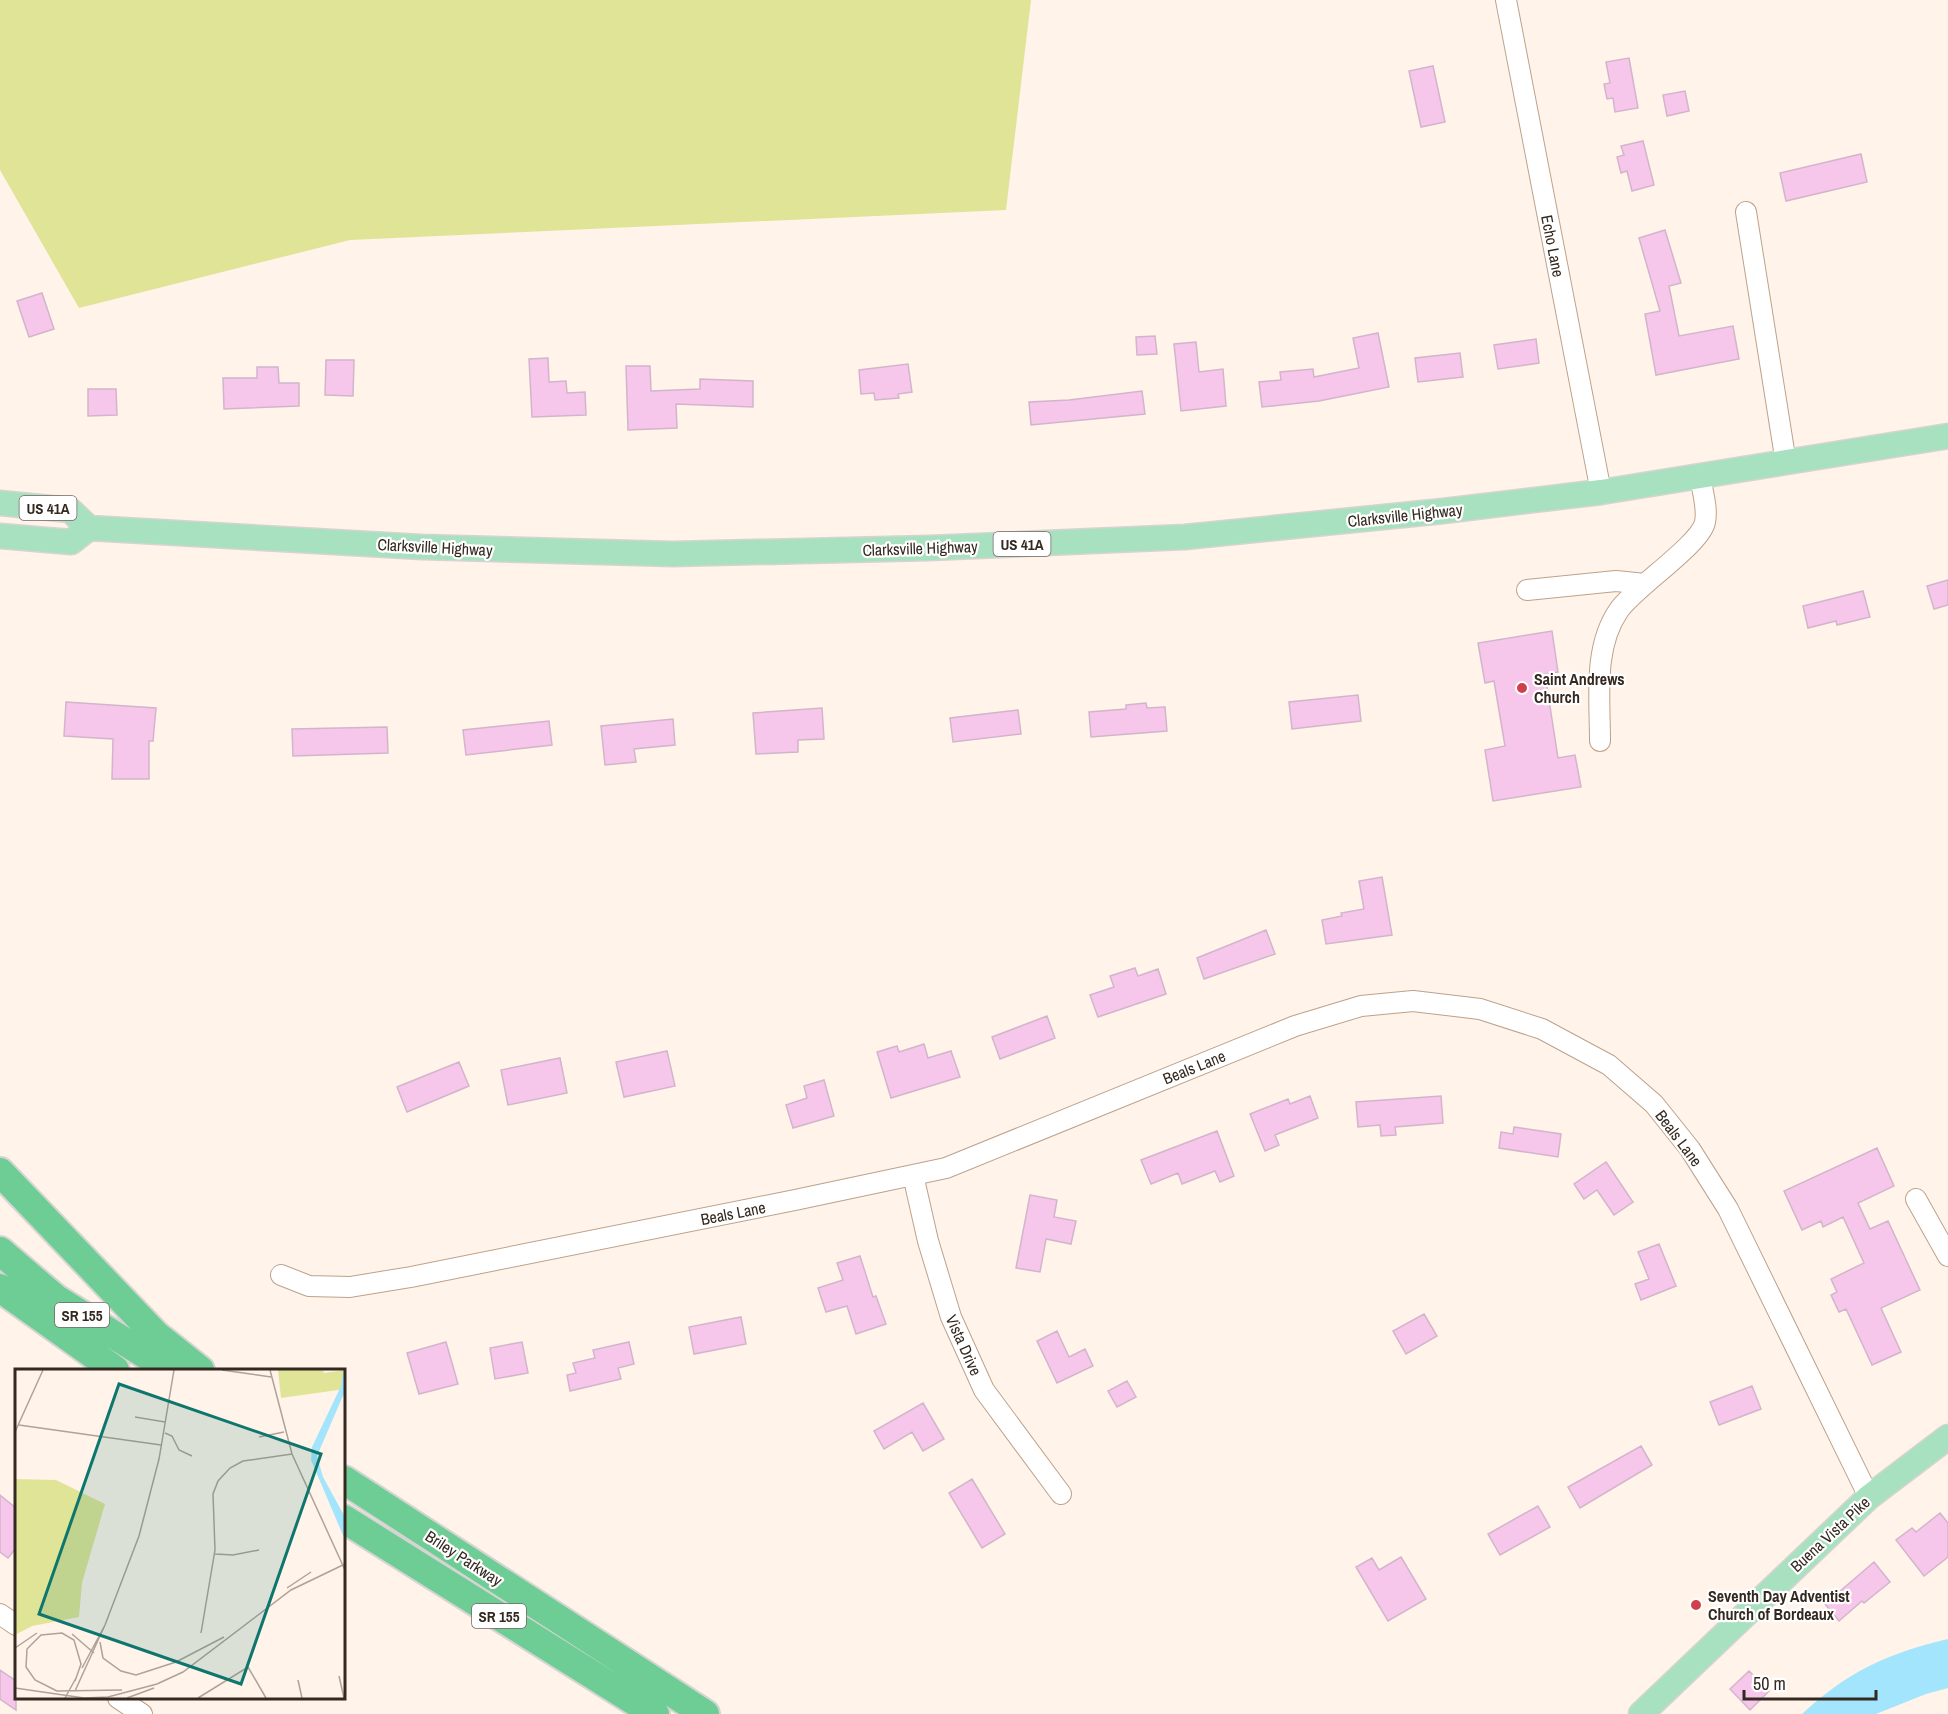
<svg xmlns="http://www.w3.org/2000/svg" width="1948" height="1714" viewBox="0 0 1948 1714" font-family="'Archivo Narrow',sans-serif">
	<rect width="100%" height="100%" fill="#fff3ea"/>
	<path fill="#e0e496" d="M0,0h1031l-25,210 -656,30 -271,68 -79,-138z"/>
	<path fill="#a3e5fc" d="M1948,1639v49l-22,6 -50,20h-74c45,-42 86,-61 146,-75z"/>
	<path fill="#f7c6eb" stroke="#d2b5cb" stroke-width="1.5" d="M1629,58l9,50 -23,4 -2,-14 -6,1 -3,-15 6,-1 -4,-21z
		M1433,66l12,56 -24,5 -12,-56z
		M1685,91l4,20 -22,5 -4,-21z
		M1643,141l11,44 -22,6 -5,-20 -6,2 -4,-16 7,-2 -3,-9z
		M1861,154l6,28 -81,19 -6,-28z
		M1665,230l16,53 -12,3 10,50 54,-10 6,33 -83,16 -11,-61 15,-3 -21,-73z
		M42,293l12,36 -25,8 -12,-36z
		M1378,333l11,54 -70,14 -57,6 -3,-25 22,-2 -1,-8 33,-3 1,8 45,-9 -6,-30z
		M1155,336l2,18 -20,1 -1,-18z
		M1536,339l3,24 -41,6 -4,-24z
		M1196,342l3,30 24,-3 3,37 -45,5 -7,-67z
		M1460,353l3,24 -45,5 -3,-24z
		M548,358l1,24 17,-1 1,12 18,-1 1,23 -54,2 -3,-58z
		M326,360h28l-1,36 -28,-1z
		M908,364l4,28 -14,2 1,4 -24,2 -1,-7 -13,1 -2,-24z
		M626,366h24l1,25 49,-2v-10l53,2v26l-77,-3 1,24 -49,2z
		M257,367h21l1,16h20v23l-75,3 -1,-31h34z
		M88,389h28l1,26 -29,1z
		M1142,391l3,23 -114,11 -2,-23 40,-2z
		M1948,580v25l-14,4 -7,-23z
		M1863,591l7,26 -33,8 -1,-4 -28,7 -5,-22z
		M1552,631l6,41 -13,2 13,84 17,-3 6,32 -88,14 -8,-51 20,-4 -11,-65 -9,2 -7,-40z
		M1358,695l3,26 -69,8 -3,-27z
		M66,702l90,6 -3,33h-4v38h-37l1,-40 -49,-3z
		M1146,703l1,5 18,-1 2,24 -76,6 -2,-25 37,-3v-4z
		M822,708l2,31 -26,1v12l-42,2 -3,-41z
		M1018,710l3,24 -68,8 -3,-24z
		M673,719l2,26 -41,4 2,13 -31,3 -4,-39z
		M549,721l3,24 -86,10 -3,-25z
		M387,727l1,26 -95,3 -1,-27z
		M1382,877l10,58 -66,9 -4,-24 20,-4 -1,-3 23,-4 -5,-28z
		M1266,930l9,24 -71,25 -7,-21z
		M1135,968l3,8 20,-7 8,25 -68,23 -8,-22 24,-8 -4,-11z
		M1047,1016l8,22 -55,21 -8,-22z
		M924,1044l4,14 23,-7 9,26 -69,21 -14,-46 20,-6 2,6z
		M667,1051l8,35 -51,11 -8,-35z
		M560,1058l7,35 -59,12 -7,-35z
		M459,1062l10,24 -62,26 -10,-25z
		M824,1080l10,36 -41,12 -7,-23 21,-7 -3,-12z
		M1310,1096l8,22 -43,17 4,10 -14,6 -15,-37 38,-15 2,5z
		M1441,1096l2,27 -48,4 1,8 -15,1 -1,-11 -22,2 -2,-25z
		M1514,1127l47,7 -3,23 -59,-9 2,-16 12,2z
		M1217,1131l17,45 -14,6 -5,-11 -33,13 -4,-11 -27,11 -10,-24z
		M1877,1148l17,38 -36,17 12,26 18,-8 32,69 -39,18 20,44 -29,13 -26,-56 -7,3 -8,-17 6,-3 -6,-13 33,-16 -21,-46 -20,10 -2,-6 -19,9 -18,-39z
		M1606,1162l27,40 -19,13 -17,-25 -13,9 -10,-15z
		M1030,1195l27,5 -3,17 22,4 -5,23 -25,-5 -6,33 -24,-4z
		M1659,1244l17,42 -35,14 -6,-16 14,-5 -11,-27z
		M860,1256l13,41 3,-1 10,28 -30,10 -9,-28 -21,6 -8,-24 25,-8 -6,-17z
		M1424,1314l13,22 -31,18 -13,-23z
		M741,1317l5,27 -52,10 -5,-27z
		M1057,1331l12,26 16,-8 8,17 -36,17 -20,-42z
		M446,1342l12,42 -39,10 -12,-41z
		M522,1342l6,31 -33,6 -5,-31z
		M629,1342l5,22 -16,4 3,11 -51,12 -3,-16 9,-2 -3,-10 22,-5 -2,-8z
		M1127,1381l9,16 -19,10 -9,-16z
		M1752,1386l9,23 -42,16 -9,-23z
		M923,1403l21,36 -21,12 -11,-19 -28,17 -10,-18z
		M1641,1446l11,19 -72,43 -12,-21z
		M972,1479l33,55 -23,14 -33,-55z
		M0,1495l16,13v40l-8,10 -8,-6z
		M1538,1506l12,21 -50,28 -12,-21z
		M1940,1513l8,10v34l-24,19 -28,-36 16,-12 4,4z
		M1401,1557l25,42 -38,22 -32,-54 16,-9 7,12z
		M1874,1562l16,20 -26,21 -2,-2 -23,20 -14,-17z
		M0,1670l16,11v29l-16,-11z
		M1749,1671l20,20 -19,19 -20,-21z"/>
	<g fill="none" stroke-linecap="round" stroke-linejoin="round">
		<defs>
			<path id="minor" d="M1506,0l95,492
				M1746,212l40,251
				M1527,590l89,-9 29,3
				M1600,741c0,-43 -7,-94 19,-131 16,-23 82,-66 86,-88 3,-14 -3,-32 -5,-46
				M913,1175l15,66 23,76 33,73 77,104
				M1916,1199l32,57
				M281,1275l28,11 41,1 61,-10 384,-77 151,-32 349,-142 66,-20 52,-5 67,8 62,20 67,36 45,39 36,45 38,60 141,288
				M0,1614l16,11
				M118,1698l24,16"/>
			<path id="major" d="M0,503l70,7 19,18
				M0,536l71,6 18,-14 333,19 251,7 256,-6 256,-11 258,-26 158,-19 347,-56
				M1641,1714l228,-217 79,-60"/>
			<path id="highway" d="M0,1172l156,163 44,35
				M0,1251l55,47 115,72
				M0,1288l115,82
				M344,1480l361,234
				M344,1519l311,195"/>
		</defs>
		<use href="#minor" stroke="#bca28c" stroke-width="22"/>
		<use href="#major" stroke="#d6d4d2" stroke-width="27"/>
		<use href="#highway" stroke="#d6d4d2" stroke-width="32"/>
		<use href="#minor" stroke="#fff" stroke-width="20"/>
		<use href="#major" stroke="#a7e1bf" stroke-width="24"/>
		<use href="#highway" stroke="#6dcd94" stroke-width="28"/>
	</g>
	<g fill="#d0404b" stroke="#fff" stroke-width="2">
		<circle cx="1522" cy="688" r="6"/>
		<circle cx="1696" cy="1605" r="6"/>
	</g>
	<g text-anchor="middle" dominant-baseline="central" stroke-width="4.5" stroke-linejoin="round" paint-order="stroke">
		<g fill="#fff" stroke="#716963" stroke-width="1.5">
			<rect x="19.5" y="496" width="57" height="24" rx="4.5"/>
			<rect x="993.5" y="532" width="57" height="24" rx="4.5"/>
			<rect x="55" y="1303" width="54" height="24" rx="4.5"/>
			<rect x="472" y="1604" width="54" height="24" rx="4.5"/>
		</g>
		<g font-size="15" font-weight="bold" fill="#342920">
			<text x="48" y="508">US 41A</text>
			<text x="1022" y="544">US 41A</text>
			<text x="82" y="1315">SR 155</text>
			<text x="499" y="1616">SR 155</text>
		</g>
		<g font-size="16" fill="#342920" stroke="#fff">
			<text transform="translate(1553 246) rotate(79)">Echo Lane</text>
			<text transform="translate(1405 515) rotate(-6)">Clarksville Highway</text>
			<text transform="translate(435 547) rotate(3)">Clarksville Highway</text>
			<text transform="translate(920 548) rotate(-2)">Clarksville Highway</text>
			<text transform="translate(1194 1067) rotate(-22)">Beals Lane</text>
			<text transform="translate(1679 1138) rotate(53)">Beals Lane</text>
			<text transform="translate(733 1213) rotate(-11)">Beals Lane</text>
			<text transform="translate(964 1345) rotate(66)">Vista Drive</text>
			<text transform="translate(1830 1534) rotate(-43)">Buena Vista Pike</text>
			<text transform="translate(464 1558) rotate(33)">Briley Parkway</text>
		</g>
		<g font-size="16" font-weight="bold" fill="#342920" stroke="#fff" text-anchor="start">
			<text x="1534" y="679">Saint Andrews<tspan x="1534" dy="18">Church</tspan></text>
			<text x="1708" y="1596">Seventh Day Adventist<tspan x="1708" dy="18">Church of Bordeaux</tspan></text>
		</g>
	</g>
	<g transform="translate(15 1369)">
		<rect width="330" height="330" fill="#fff3ea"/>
		<path d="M263,1h45l1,3 21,-3v19l-64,9zM0,110l41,1 49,24 -23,79 -3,34 -47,9 -17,9z" fill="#e0e496"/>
		<path d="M328,1l2,21 -28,65 6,21 22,40v23l-34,-80 1,-13 29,-61z" fill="#a3e5fc"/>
		<path fill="none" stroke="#aea299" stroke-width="1.5" d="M207,1l49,7M255,1l22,84 53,116M120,48l30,5M4,56l142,20M0,63l28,-62M150,64l7,3 7,14 13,6M244,68l25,-5M200,185l18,1 26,-5M272,219l24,-16M186,264l14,-83 -2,-56 5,-13 12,-13 13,-7 49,-7M57,265l22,19M85,273l3,16 18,13 15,4 40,-13 48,-25M0,279l22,-15M67,299l23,-43 34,-89 20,-77 15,-89M324,307l5,22M283,311l4,18M0,319l69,10 24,-1 49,-13 26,-12 108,-82 54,-26M42,322l65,-1M42,322l-22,-11 -9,-13 1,-18 14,-14 21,-2 12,7 7,24 -6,17M60,322l30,-66M50,329l11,-20M112,329l27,-10M183,329l50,-31 18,31"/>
		<path fill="#0f766e" fill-opacity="0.15" stroke="#0f766e" stroke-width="3" d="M104,15l202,70 -80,230 -202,-70z"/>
		<rect width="330" height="330" fill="none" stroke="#342920" stroke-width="3"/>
	</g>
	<path d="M1744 1690v9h132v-9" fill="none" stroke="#342920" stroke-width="3"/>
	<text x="1753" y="1690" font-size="18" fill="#342920" stroke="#ffffff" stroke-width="4.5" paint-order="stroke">50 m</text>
</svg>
